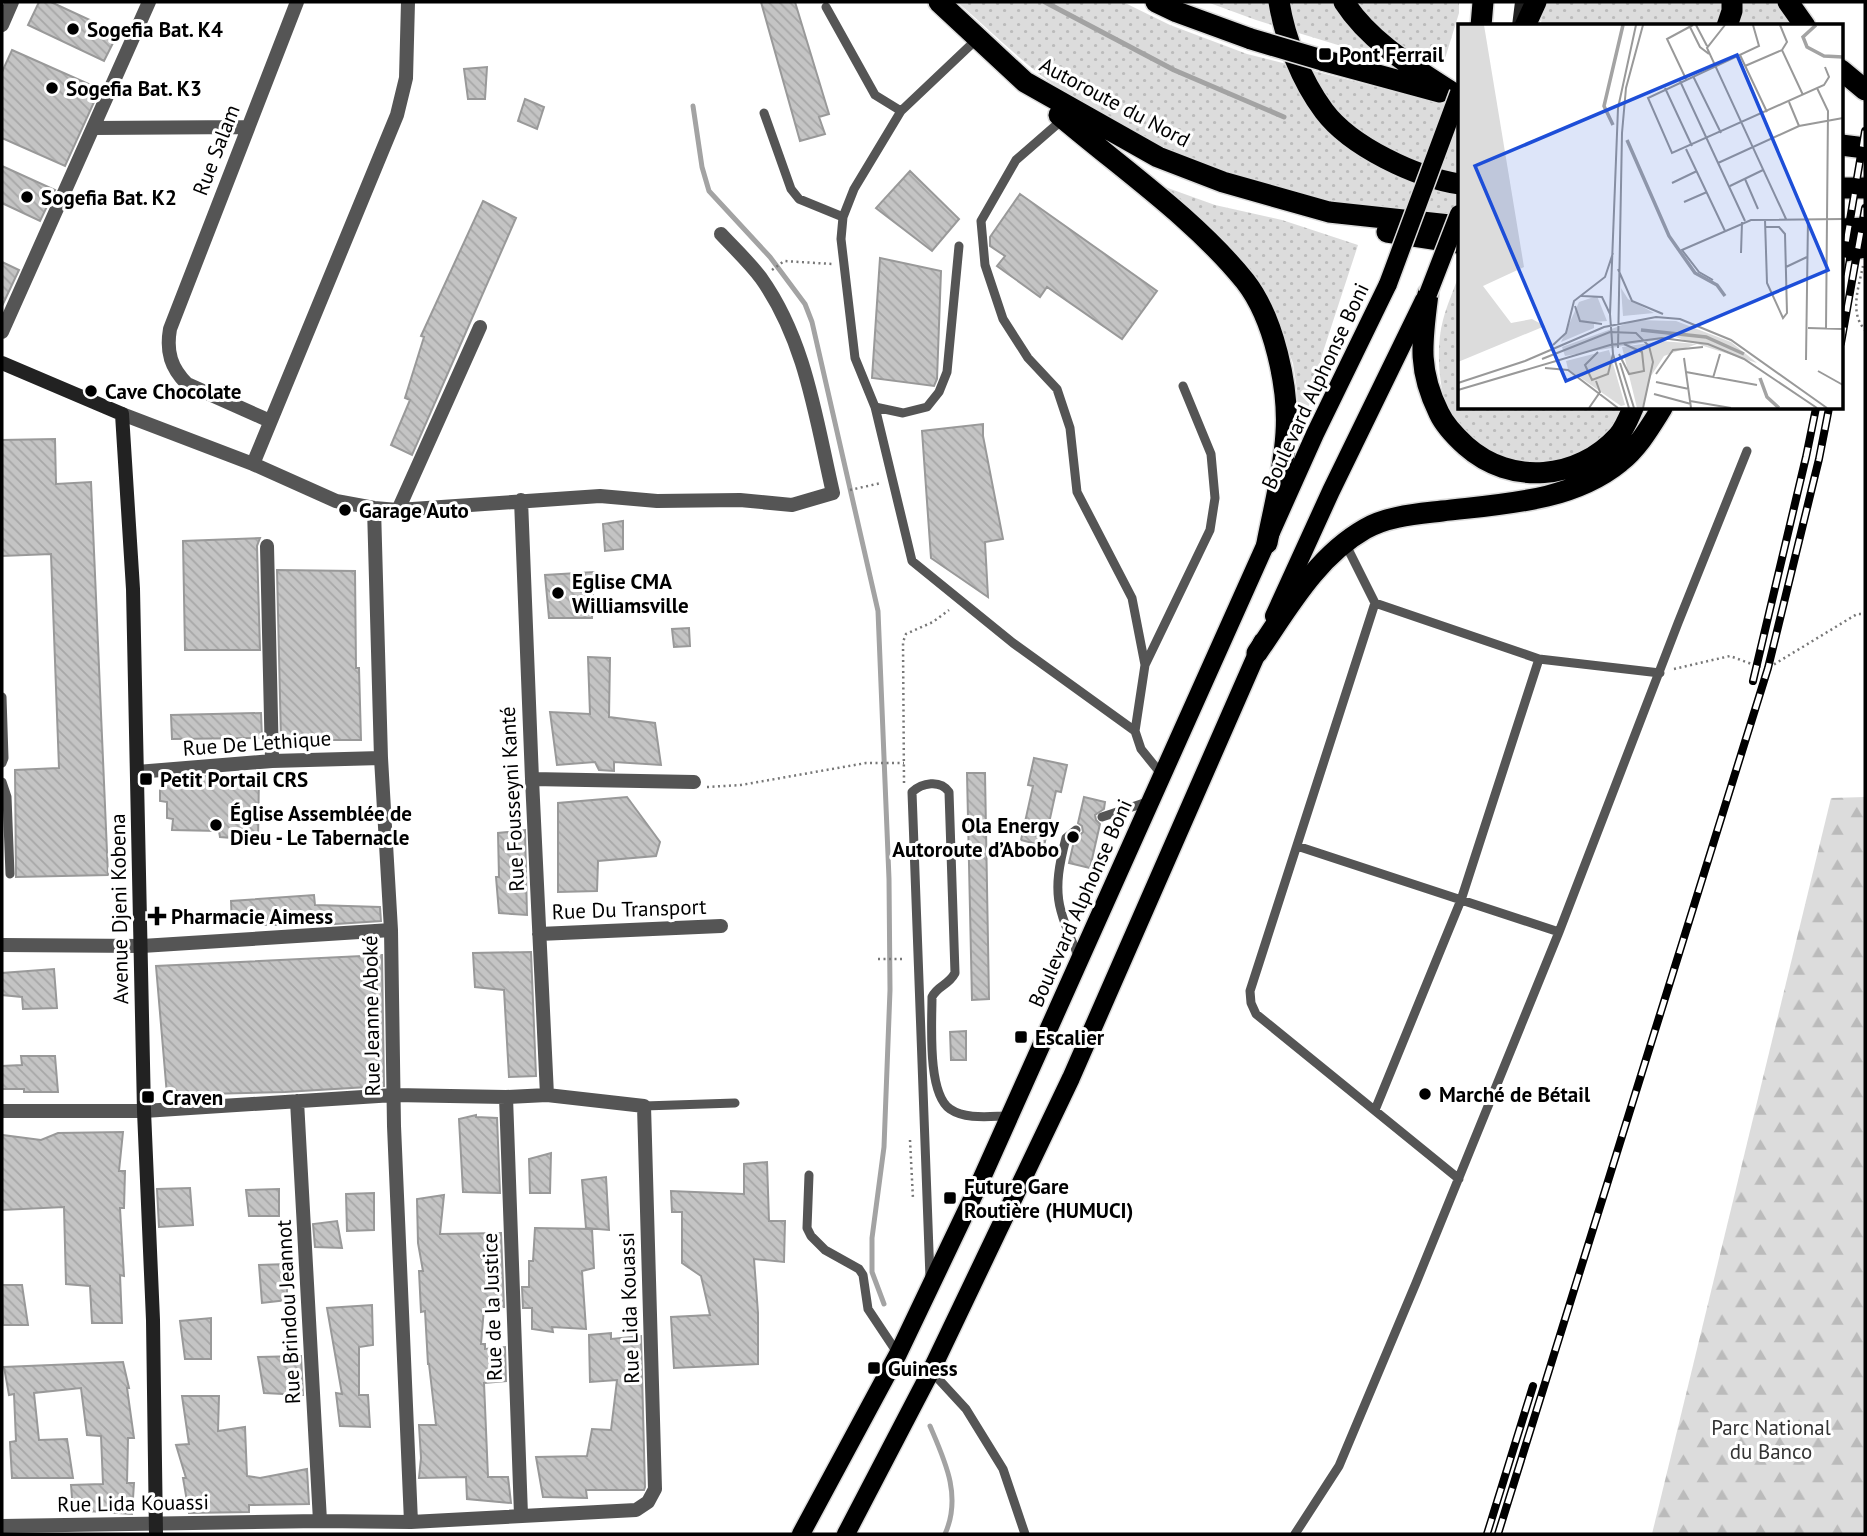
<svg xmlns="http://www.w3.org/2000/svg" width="1867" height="1536" viewBox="0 0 1867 1536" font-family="'PT Sans',sans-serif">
	<defs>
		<pattern id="grass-dots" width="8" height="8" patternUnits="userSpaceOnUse" patternTransform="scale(1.75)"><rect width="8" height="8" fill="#dcdcdc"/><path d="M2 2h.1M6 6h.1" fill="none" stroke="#bbb" stroke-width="1.8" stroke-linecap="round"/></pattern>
		<pattern id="forest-firs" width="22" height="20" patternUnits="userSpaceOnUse" patternTransform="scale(1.75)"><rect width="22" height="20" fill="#dcdcdc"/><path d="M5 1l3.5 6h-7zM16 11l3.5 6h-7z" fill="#bbb"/></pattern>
		<pattern id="building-back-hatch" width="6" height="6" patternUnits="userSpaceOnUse" patternTransform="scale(1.75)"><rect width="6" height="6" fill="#c4c4c4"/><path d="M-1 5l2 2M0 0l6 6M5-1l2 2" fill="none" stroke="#a7a7a7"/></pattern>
	</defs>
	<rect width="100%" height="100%" fill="#fff"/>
	<path fill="url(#grass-dots)" d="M957,2h166l47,23 77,29 212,54v107c-35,-4 -71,-6 -106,-10 -108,-15 -215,-60 -303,-123 -33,-24 -62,-54 -93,-80z
		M1207,2h252v11l-16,52 -27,-13 -16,12 -144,-44z
		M1542,2h236l17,24h-254z
		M1123,165l42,22 50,18 67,15 76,25 -36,110 -18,70 -6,-1 -1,-34 -4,-27 -11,-28 -18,-34z
		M1459,275v133h163c-4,7 -8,16 -14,22 -23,24 -58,39 -92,34 -13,-3 -27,-12 -38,-19 -18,-14 -31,-28 -35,-51 -5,-22 -6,-52 0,-74 4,-15 11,-31 16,-45z"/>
	<path fill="url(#forest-firs)" d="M1865,797v737h-213l179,-736z"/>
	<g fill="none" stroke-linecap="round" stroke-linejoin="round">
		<path stroke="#a3a3a3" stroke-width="5" d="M1045,2l129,68 110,47
			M693,106l9,61 7,24 61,66 35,47 7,18 66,289 11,268 1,111 -6,157 -12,91v34l12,32
			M930,1426c15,35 32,70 15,108"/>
	</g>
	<path fill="url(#building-back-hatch)" stroke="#999" stroke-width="2" d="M39,2h12l67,31 -14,28 -76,-36z
		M761,2h34l34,112 -10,3 6,17 -25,7z
		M12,50l88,39 -35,77 -63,-28v-66z
		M487,67l-2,32h-17l-4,-30z
		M525,99l19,8 -7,22 -19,-8z
		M2,166l53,24 -15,31 -38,-18z
		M910,171l49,48 -27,32 -56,-43z
		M1020,194l137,97 -35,48 -75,-52 -7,10 -43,-31 8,-10 -15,-10v-9z
		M483,201l33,17 -104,237 -21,-10 19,-45 -5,-2 19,-61 -3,-1z
		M880,258l61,13 -4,108 -3,7 -62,-8z
		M2,262l17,8 -17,36z
		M983,424v12l20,103 -18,3 3,55 -57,-39 -9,-127z
		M55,439l1,45 35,-2 17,393 -92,2 -1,-107 44,-2 -8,-214 -49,2v-116z
		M623,521v28l-18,2 -2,-27z
		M260,538l-3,8 3,104h-75l-2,-109z
		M277,570l78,1 1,97h3l2,72h-80z
		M594,572l-2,46h-43l-4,-43z
		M689,628l1,18 -16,1 -2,-18z
		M588,657l22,1 -1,59 46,6 6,42 -47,-3v9l-15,-1 -4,-8 -38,3 -7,-53 40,2z
		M261,713l1,25 -90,1 -1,-24z
		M1034,758l33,7 -6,27 -5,-1 -12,55 -23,-6 12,-54 -5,-1z
		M967,773h18l4,226 -17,1z
		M217,775h42l-1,65 -38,-3 -1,-6 -47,-1 1,-11 -6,-1v-16l-7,-1v-21z
		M627,797l33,45 -4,14 -58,5 -1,30 -39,1v-89z
		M1084,797l21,5 -1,7 -9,6 1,5 4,4 -10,44 -21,-5 5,-22 9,-9 -1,-6 -4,-3z
		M525,830l2,85 -28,-2 -3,-36h3l-1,-44z
		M314,895l1,10 65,2 1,14 -61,4h-88l-1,-24z
		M531,952l5,124 -27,1 -5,-87 -29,-3 -2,-34z
		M382,955l2,131 -99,6 -118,3 -11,-129z
		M54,969l3,39 -34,1 -1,-12 -20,-2v-22z
		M966,1031v29h-15l-1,-28z
		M21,1056h34l3,36h-34v-3h-22v-23l20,-1z
		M476,1115v2l21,1 3,75 -37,-1 -4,-73z
		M123,1132l-4,39h6l-1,37h-4l4,68 -4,-1 2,48h-30l-2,-37 -24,-2 -2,-77 -62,3v-75l39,5 17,-7z
		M551,1153l-1,40h-20l-1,-34z
		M767,1162l2,59h16l-1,41 -30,-3 4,54v51l-84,4 -3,-51 39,-2 -9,-39 -19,-13v-51h-10l-1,-21 73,3v-30z
		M606,1177l3,53 -23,-2 -4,-48z
		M190,1188l3,37 -34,2 -2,-38z
		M279,1189v27h-30l-3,-26z
		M374,1193v37l-27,1 -1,-37z
		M444,1195l-4,39 61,-1 3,74 -20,1 -3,36h4v5l20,-2 1,34 -22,2 4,94h20l3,26 -44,-4 -1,-22 -47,1 2,-20 -2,-33h17l-7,-61h-1l-3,-53 -4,1 -2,-41h4l-5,-28 -1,-44z
		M337,1221l5,27 -27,-1 -2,-23z
		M535,1228l57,1 2,39 -12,3 4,58 -34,-2 1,5 -21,-3v-21h-9l-1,-21h7v-26h4z
		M287,1264v36l-25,3 -3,-38z
		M2,1285h20l6,40h-25z
		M372,1305l1,40 -14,2v48h9l2,32 -30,-1 -4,-33 6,1 -15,-86z
		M211,1318v41h-26l-5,-38z
		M611,1333v6l30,-3 4,151 -1,3h-58l1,8 -44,-1 -7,-40 51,-1 5,-27 19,1 6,-50 -27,2 -1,-47z
		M301,1356l2,39 -39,-2 -6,-36z
		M123,1362l6,26h-2l7,50h-6l-1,45h7l-2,31 -59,-4 -2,-25 32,-1 -2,-48 -14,-1 -6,-47 -47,5 5,47 28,-1 6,39h-61l-2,-36 6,-1 -2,-47 -5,1 -5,-28z
		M182,1396h37l-1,35 27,-4 2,49 13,2 47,-9 2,35 -60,1v7l-60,1 -6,-35h3l-10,-33 13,-1z"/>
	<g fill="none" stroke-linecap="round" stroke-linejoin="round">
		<defs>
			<path id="primary" d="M1274,616l57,-125 93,-191
				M801,1534l97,-180 83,-174 334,-746 73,-150
				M846,1534l85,-163 140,-293 191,-436"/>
			<path id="highway" d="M939,2l86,80 133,75 65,25 106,30 130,14
				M1156,2l21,10 74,27
				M1279,2c6,37 22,78 45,109 27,36 92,66 135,73
				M1344,2c27,42 74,68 115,95
				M1788,2l17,24
				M1481,26l2,-24
				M1525,26l11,-24
				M1727,26l5,-15v-9
				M1322,60l118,32
				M1841,70l24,20
				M1059,115c62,53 135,103 186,166 29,37 44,106 41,152 -2,36 -12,74 -19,110
				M1841,145l24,3
				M1841,188h24
				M1841,229l24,-1
				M1387,232l72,11
				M1841,252l24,-5
				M1428,294c-6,47 -11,75 11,119 6,13 16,23 27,33 45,40 112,34 152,-10 7,-8 11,-19 15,-28
				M1257,653c31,-45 59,-96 108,-124 22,-13 52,-15 77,-18 59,-7 129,-9 178,-49 18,-14 30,-35 42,-54"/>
		</defs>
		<use href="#primary" stroke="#dbdbdb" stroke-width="21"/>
		<use href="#highway" stroke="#dbdbdb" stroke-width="24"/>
		<path stroke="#777" stroke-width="2.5" stroke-dasharray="2 3.5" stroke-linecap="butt" d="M1863,266c-4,20 -14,47 2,64
			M772,270l12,-9 48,3
			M850,490l31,-7
			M1674,669l56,-13 27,10 11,2 89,-54h8
			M904,783l-1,-141 3,-8 27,-12 16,-12
			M707,787l34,-2 125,-22h38
			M878,959h27
			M910,1140l3,59"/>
		<path stroke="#555" stroke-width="9" d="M826,7l49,88 26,16
			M977,39l-76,72 -47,78 -11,28 -2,22 14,119 20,49 37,154 101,82 122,88
			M764,113l27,76 8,10 44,18
			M1062,120l-46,40 -35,61 4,44 18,54 25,39 29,31 13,39 7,64 55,106 13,67 -10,66 6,18 21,26
			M875,407l28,6 24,-6 12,-15 8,-20 12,-126
			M1345,543l30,60 -125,388 1,12 5,11 203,165
			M1375,603l164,56 121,14
			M1145,665l65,-135 5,-32 -4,-44 -28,-68
			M2,697l2,61 -2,5
			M2,782l5,15 3,77
			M1102,817l48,-16
			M1076,830l-10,8c-6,23 -12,49 -5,73 4,16 12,32 18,47
			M1297,846l262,86
			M644,1106l91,-3
			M1375,1110l86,-210 78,-241
			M809,1175l-2,53 4,8 14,14 34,19 4,6 5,34 30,45
			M930,1278l-18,-486c10,-9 28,-13 37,0l6,181c-7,13 -17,12 -23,24 0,26 -5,96 18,112 16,11 41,7 60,7
			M931,1371l35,38 37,60 22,65
			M1295,1534l44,-68 77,-183 143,-351 119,-309 69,-172"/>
		<path stroke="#555" stroke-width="14" d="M2,25l10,-23
			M93,128l154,-1
			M2,332l147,-330
			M122,414l131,50 83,37 38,7 24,2 202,-14 57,5 83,-1 52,5 41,-12c-17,-73 -27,-152 -72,-215 -12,-16 -27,-30 -40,-44
			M270,421l-83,-37c-16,-16 -21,-32 -17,-55l127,-327
			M253,464l144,-349 9,-37 2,-76
			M521,500l11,279 15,316
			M374,508l7,250 10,172 3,196 17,396
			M398,510l82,-183
			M267,546l5,215
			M137,772l135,-11 109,-3
			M532,779l162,3
			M539,934l182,-8
			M2,945l140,1 249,-16
			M506,1097l15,418
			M297,1101l23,420
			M2,1111h142l250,-16 112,2 41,-2 97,11 11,383 -7,13 -12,8 -225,12 -91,-1 -318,5"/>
		<path stroke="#222" stroke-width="14" d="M1519,26l3,-24
			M2,363l120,51 11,175 11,522 9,209 3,214"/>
		<use href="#primary" stroke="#000" stroke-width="18"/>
		<use href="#highway" stroke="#000" stroke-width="21"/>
		<defs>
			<path id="rail" d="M1841,273l24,-142
				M1841,343l24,-135
				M1753,681l53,-224 10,-49
				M1487,1534l46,-148
				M1498,1534l270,-866 51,-209 10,-51"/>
		</defs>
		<use href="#rail" stroke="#000" stroke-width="8"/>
		<use href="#rail" stroke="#fff" stroke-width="5" stroke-dasharray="16" stroke-linecap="butt"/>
		<defs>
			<path id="primary-bridge" d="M1388,284l71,-191
				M1428,294l31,-80"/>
			<path id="highway-bridge" d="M1251,39l71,21"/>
		</defs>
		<use href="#primary-bridge" stroke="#dbdbdb" stroke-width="21" stroke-linecap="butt"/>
		<use href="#highway-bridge" stroke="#dbdbdb" stroke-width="24" stroke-linecap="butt"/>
		<use href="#primary-bridge" stroke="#000" stroke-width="18"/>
		<use href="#highway-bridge" stroke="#000" stroke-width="21"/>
	</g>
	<g fill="#000" stroke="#fff" stroke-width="2.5">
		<circle cx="73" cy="29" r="7"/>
		<rect x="1318" y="47" width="14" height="14" rx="3.5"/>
		<circle cx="52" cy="88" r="7"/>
		<circle cx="27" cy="197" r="7"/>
		<circle cx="91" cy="391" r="7"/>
		<circle cx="345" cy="510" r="7"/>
		<circle cx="558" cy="593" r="7"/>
		<rect x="139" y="772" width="14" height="14" rx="3.5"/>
		<circle cx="216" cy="825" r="7"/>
		<circle cx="1073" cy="837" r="7"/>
		<path d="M153.5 905.5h7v7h7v7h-7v7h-7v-7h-7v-7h7z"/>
		<rect x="1014" y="1030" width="14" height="14" rx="3.5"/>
		<circle cx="1425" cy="1094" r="7"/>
		<rect x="141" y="1090" width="14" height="14" rx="3.5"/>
		<rect x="943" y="1191" width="14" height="14" rx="3.5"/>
		<rect x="867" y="1361" width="14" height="14" rx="3.5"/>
	</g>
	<g text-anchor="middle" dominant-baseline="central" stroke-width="6" stroke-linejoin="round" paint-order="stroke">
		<g font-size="21" font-weight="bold" fill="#000" stroke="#fff" text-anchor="start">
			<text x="87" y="29">Sogefia Bat. K4</text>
			<text x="1339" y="54">Pont Ferrail</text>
			<text x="66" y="88">Sogefia Bat. K3</text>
			<text x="41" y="197">Sogefia Bat. K2</text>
			<text x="105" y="391">Cave Chocolate</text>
			<text x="359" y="510">Garage Auto</text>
			<text x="572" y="581">Eglise CMA<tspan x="572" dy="24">Williamsville</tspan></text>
			<text x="160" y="779">Petit Portail CRS</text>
			<text x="230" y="813">Église Assemblée de<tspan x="230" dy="24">Dieu - Le Tabernacle</tspan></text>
			<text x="1059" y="825" text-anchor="end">Ola Energy<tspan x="1059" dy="24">Autoroute d’Abobo</tspan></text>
			<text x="171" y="916">Pharmacie Aimess</text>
			<text x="1035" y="1037">Escalier</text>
			<text x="1439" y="1094">Marché de Bétail</text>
			<text x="162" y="1097">Craven</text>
			<text x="964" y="1186">Future Gare<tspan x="964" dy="24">Routière (HUMUCI)</tspan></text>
			<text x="888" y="1368">Guiness</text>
		</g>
		<g font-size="21" fill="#000" stroke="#fff">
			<text transform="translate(1115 102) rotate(28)">Autoroute du Nord</text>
			<text transform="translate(216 150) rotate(-69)">Rue Salam</text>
			<text transform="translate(1315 386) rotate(-65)">Boulevard Alphonse Boni</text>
			<text transform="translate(257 743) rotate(-4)">Rue De L'ethique</text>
			<text transform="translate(512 799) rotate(-93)">Rue Fousseyni Kanté</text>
			<text transform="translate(1080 903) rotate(-66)">Boulevard Alphonse Boni</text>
			<text transform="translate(119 909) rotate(-91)">Avenue Djeni Kobena</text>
			<text transform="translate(629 909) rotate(-2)">Rue Du Transport</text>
			<text transform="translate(371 1016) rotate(-91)">Rue Jeanne Aboké</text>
			<text transform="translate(492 1307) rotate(-92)">Rue de la Justice</text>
			<text transform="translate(629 1308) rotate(-92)">Rue Lida Kouassi</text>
			<text transform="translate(288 1312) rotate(-93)">Rue Brindou Jeannot</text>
			<text transform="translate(133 1503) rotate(-1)">Rue Lida Kouassi</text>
		</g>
		<g font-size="21" fill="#333" stroke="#fff">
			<text x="1771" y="1427">Parc National<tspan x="1771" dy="24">du Banco</tspan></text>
		</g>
	</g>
	<g transform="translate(1458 24)">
		<rect width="385" height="385" fill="#fff"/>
		<path d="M163,264l7,11 26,14 -31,3zM139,272l10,25 -13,1v6l-33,14 18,-40zM178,296l40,1 55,21 26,21 -82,-26 -110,19 -3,-9zM204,317l35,3 -33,12 -13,20 -9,32h-5l-15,-61zM151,326l16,55 -4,1 -53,-37 -2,-8z" fill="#dcdcdc"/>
		<path d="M0,1h26l40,242 -41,19 28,37 21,-4 13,7 -87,36z" fill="#dcdcdc"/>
		<path fill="none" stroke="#a3a3a3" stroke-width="3.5" d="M358,1l-13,12 4,10 17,9 19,1M155,101l-9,-19 19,-81M169,116l42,96 26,37 22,12 8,11M183,306l65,7 38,17M302,354l7,19 12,11"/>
		<path fill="none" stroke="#999" stroke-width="2" d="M238,1l11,21M267,1l-18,23 79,171M295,1l6,21 -111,52 24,55 152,-68 5,-8 -4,-10M322,1l7,17 -5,8M232,3l10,20 9,7M282,31l27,57M287,42l37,-16 21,45M235,52l28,57M228,55l-19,-40 26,-14M222,57l65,140M207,64l27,58M359,64l11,23 -2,218M331,78l10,24M228,125l39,82M260,139l81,-37 44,-8M287,155l13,30M214,159l25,-12M272,162l33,-16M226,178l23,-10M307,196l2,63 16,35 4,-5 -2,-79 -6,-7h-14M283,229l1,-31M328,243l21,-10M160,245l14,32 31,13M255,256l-14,-8 -17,-22 69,-30 92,-1M124,272l20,1 8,17M117,282l5,15 22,3M350,304l35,1M95,321l13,-12 8,-32 31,-24 8,-24M160,324l4,-215 4,-45 17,-63M140,328l-13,13 7,15 16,-6 5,-20M161,330l10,20 15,-3 -2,-19 -18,-8M226,334l7,50M84,335l68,-27 26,1 13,13 4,16 -10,46M348,336l2,-141M162,339l14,45M87,344l23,2 50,38M360,347l25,14M228,348l71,13M198,350l17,-24 30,-3M255,354l7,-24M198,358l33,7M0,359l67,-22 79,-34 52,-10 24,2 51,21 96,68M0,366l152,-45 52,-7 46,6 36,15 73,49M196,370l37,10M232,377l41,7M131,384l11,-16 -4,-11M171,384l-16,-54 -3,-40 8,-206 18,-83"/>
		<path fill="#1d4ed8" fill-opacity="0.15" stroke="#1d4ed8" stroke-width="3.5" d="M279,31l91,215 -262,111 -91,-215z"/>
		<rect width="385" height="385" fill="none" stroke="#000" stroke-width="3.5"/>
	</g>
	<rect width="1867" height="1536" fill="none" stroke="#000000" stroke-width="7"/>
</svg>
